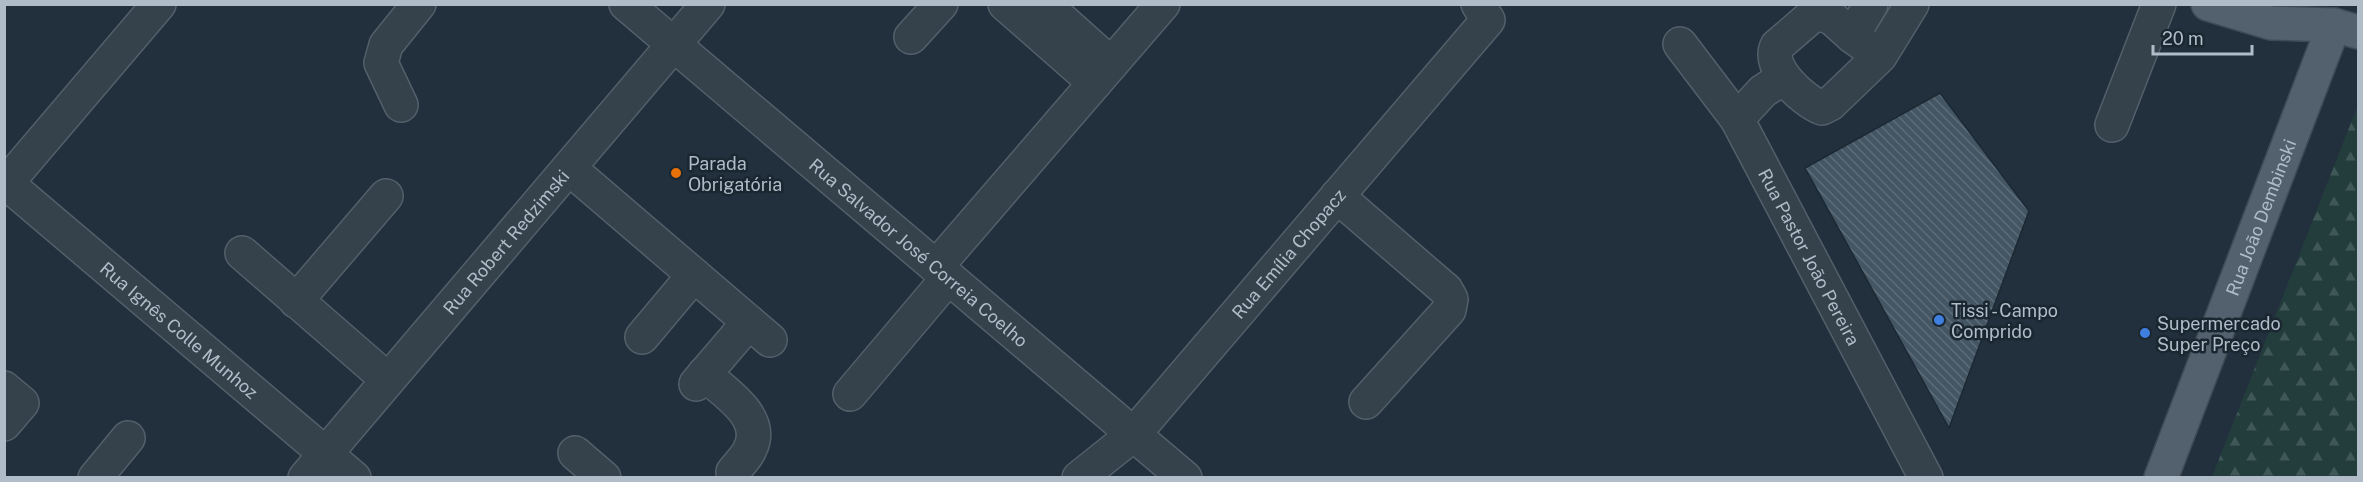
<svg xmlns="http://www.w3.org/2000/svg" width="2363" height="482" viewBox="0 0 2363 482" font-family="'Public Sans',sans-serif">
	<defs>
		<pattern id="forest-firs" width="22" height="20" patternUnits="userSpaceOnUse" patternTransform="scale(1.5)"><rect width="22" height="20" fill="#233d3d"/><path d="M5 1l3.5 6h-7zM16 11l3.5 6h-7z" fill="#405758"/></pattern>
		<pattern id="building-back-hatch" width="6" height="6" patternUnits="userSpaceOnUse" patternTransform="scale(1.5)"><rect width="6" height="6" fill="#445663"/><path d="M-1 5l2 2M0 0l6 6M5-1l2 2" fill="none" stroke="#5c6c78"/></pattern>
	</defs>
	<rect width="100%" height="100%" fill="#21303c"/>
	<path fill="url(#forest-firs)" d="M2358,105v372h-146z"/>
	<path fill="url(#building-back-hatch)" stroke="#1c2933" stroke-width="1.5" d="M1940,93l89,118 -80,217 -144,-260z"/>
	<g fill="none" stroke-linecap="round" stroke-linejoin="round">
		<defs>
			<g id="minor">
				<path id="s1" d="M626,4l559,474"/>
				<path d="M1005,4l90,79"/>
				<path d="M1044,4l67,60"/>
				<path d="M1852,36l19,-32"/>
				<path d="M911,37l30,-33"/>
				<path id="s2" d="M1680,44l57,75 189,359"/>
				<path d="M1880,56l-28,-20 -20,-18 -9,-3h-10l-36,31c-11,22 27,55 45,62l8,-4 50,-48 32,-52"/>
				<path d="M401,105l-20,-42 5,-18 33,-41"/>
				<path d="M1737,119l26,-28 20,-13"/>
				<path d="M2112,125l47,-121"/>
				<path d="M569,168l201,172"/>
				<path id="s3" d="M4,181l350,297"/>
				<path d="M4,186l155,-182"/>
				<path d="M1337,196l109,94 5,9 -2,11 -83,92"/>
				<path d="M242,253l146,127"/>
				<path d="M936,267l227,-263"/>
				<path d="M296,301l90,-105"/>
				<path d="M642,337l52,-62"/>
				<path d="M704,374c20,18 62,43 46,75 -3,8 -12,16 -17,23"/>
				<path d="M696,384l53,-62"/>
				<path d="M4,388l18,15 -18,21"/>
				<path d="M850,394l98,-116"/>
				<path d="M575,453l29,25"/>
				<path d="M95,478l33,-40"/>
				<path id="s4" d="M305,478l403,-474"/>
				<path id="s5" d="M1079,478l55,-44 354,-414 -10,-16"/>
			</g>
			<g id="major">
				<path d="M2208,4l63,19 63,2 24,7"/>
				<path id="s6" d="M2161,478l173,-453"/>
			</g>
		</defs>
		<use href="#minor" stroke="#535f6a" stroke-width="36"/>
		<use href="#major" stroke="#3e4b55" stroke-width="36"/>
		<use href="#minor" stroke="#35424c" stroke-width="33"/>
		<use href="#major" stroke="#52616d" stroke-width="33"/>
	</g>
	<circle fill="#e8710a" stroke="#1a2731" stroke-width="2" cx="676" cy="173" r="6"/>
	<g fill="#3f7fe0" stroke="#1a2731" stroke-width="2">
		<circle cx="1939" cy="320" r="6"/>
		<circle cx="2145" cy="333" r="6"/>
	</g>
	<g text-anchor="middle" dominant-baseline="central" stroke-width="5" stroke-linejoin="round" paint-order="stroke">
		<g font-size="18" fill="#b0bcc8" stroke="#1a2731" text-anchor="start">
			<text x="688" y="163">Parada<tspan x="688" dy="21">Obrigatória</tspan></text>
			<text x="1951" y="310">Tissi - Campo<tspan x="1951" dy="21">Comprido</tspan></text>
			<text x="2157" y="323">Supermercado<tspan x="2157" dy="21">Super Preço</tspan></text>
		</g>
		<g font-size="18" fill="#b0bcc8" stroke="#1a2731">
			<text stroke="none"><textPath href="#s6" startOffset="279">Rua João Dembinski</textPath></text>
			<text stroke="none"><textPath href="#s4" startOffset="310">Rua Robert Redzimski</textPath></text>
			<text stroke="none"><textPath href="#s1" startOffset="384">Rua Salvador José Correia Coelho</textPath></text>
			<text stroke="none"><textPath href="#s5" startOffset="308">Rua Emília Chopacz</textPath></text>
			<text stroke="none"><textPath href="#s2" startOffset="250">Rua Pastor João Pereira</textPath></text>
			<text stroke="none"><textPath href="#s3" startOffset="230">Rua Ignês Colle Munhoz</textPath></text>
		</g>
	</g>
	<rect width="2363" height="482" fill="none" stroke="#b0bcc8" stroke-width="12"/>
	<path d="M2153 45v9h99v-9" fill="none" stroke="#b0bcc8" stroke-width="3"/>
	<text x="2162" y="45" font-size="18" fill="#b0bcc8" stroke="#1a2731" stroke-width="4.5" paint-order="stroke">20 m</text>
</svg>
